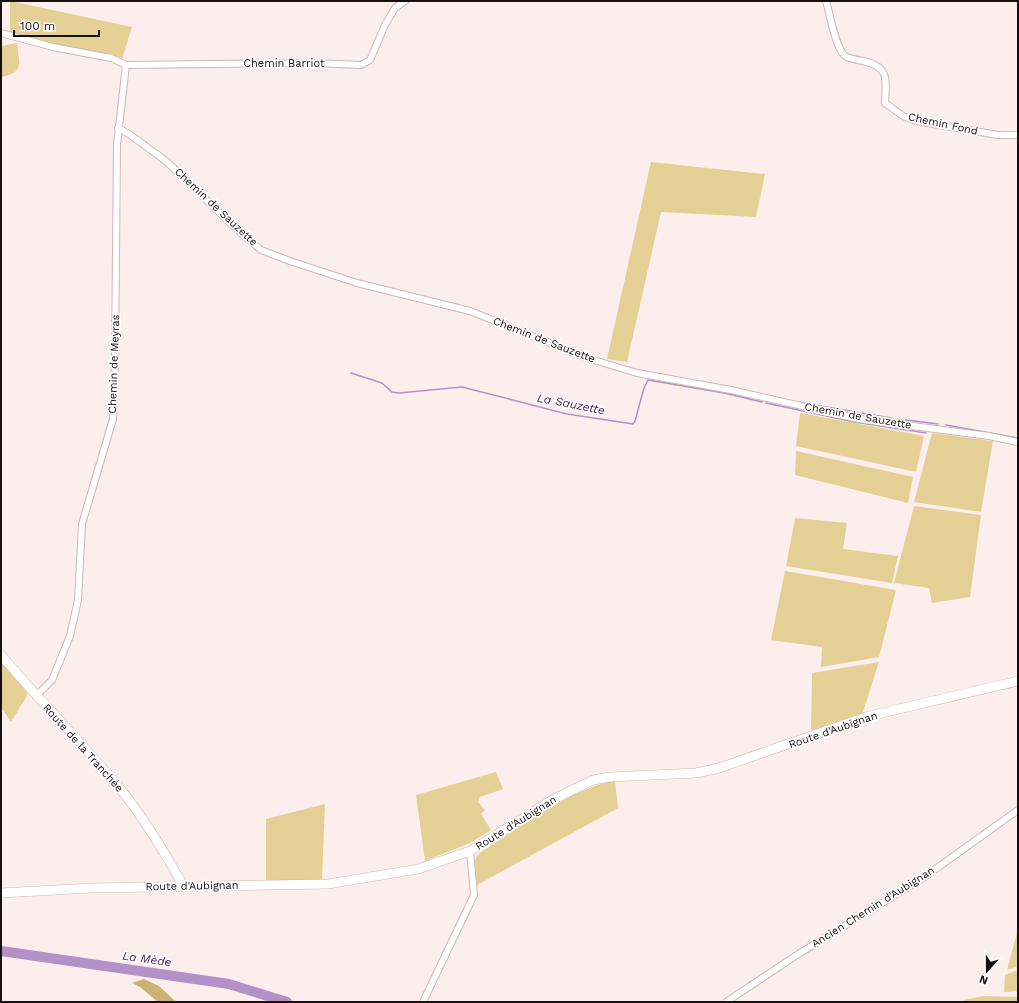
<svg xmlns="http://www.w3.org/2000/svg" width="1019" height="1003" viewBox="0 0 1019 1003" font-family="'Work Sans',sans-serif">
	<rect width="100%" height="100%" fill="#fceeed"/>
	<path fill="#e4d094" d="M10,1l122,26 -10,32 -9,-4 -91,-18 -12,-4z
		M17,43c2,21 8,29 -16,34v-31z
		M651,162l114,12 -9,43 -95,-5 -34,150 -20,-3z
		M800,413l124,23 -8,36 -120,-26z
		M932,433l61,8 -12,71 -67,-10z
		M796,451l117,26 -5,26 -113,-28z
		M914,506l67,9 -11,82 -38,6 -3,-15 -35,-5z
		M795,518l52,5 -4,26 55,7 -6,27 -106,-17z
		M785,571l111,19 -17,67 -58,10 1,-20 -51,-7z
		M1,660l27,34 -17,28 -10,-15z
		M879,662l-17,53 -51,17 1,-59z
		M496,772l7,17 -23,8 -2,5 7,8 -4,4 10,16 -21,13 -45,18 -9,-66z
		M615,780l3,28 -141,77 -2,-24 3,-7c44,-28 87,-62 137,-74z
		M325,804l-3,76 -56,2v-63z
		M1018,929v37l-11,4z
		M1018,970v21l-14,1 1,-17z
		M983,996l35,1v5h-55l1,-2z"/>
	<path fill="#c9b476" d="M144,979l15,7 17,16h-18l-18,-15 -8,-4z"/>
	<g fill="none" stroke-linecap="round" stroke-linejoin="round">
		<path stroke="#b391c6" stroke-width="1.5" d="M351,373l31,10 10,9 7,1 63,-6 105,27 66,10 2,-3 9,-33 4,-8 76,13 38,9
			M797,402l94,16
			M766,403l88,19 72,11
			M898,419l40,5
			M946,425l72,13"/>
		<path stroke="#b391c6" stroke-width="10" d="M1,951l228,33 58,18"/>
		<defs>
			<path id="street" d="M826,1c4,13 9,46 19,55 5,3 12,4 18,5 27,6 23,18 22,42l18,13 13,5 82,14h20
				M1,33l52,14 58,11 15,7 188,-2 47,2 9,-5 15,-35 10,-17 10,-7
				M118,128l11,6 37,27 78,75 17,14 29,11 67,22 113,28 117,47 50,15 94,17 128,29 130,17 29,6
				M36,696l16,-16 18,-44 8,-36 4,-76 31,-105 2,-57 2,-218 9,-79
				M423,1002l51,-107 -4,-44
				M726,1002l74,-49 123,-75 95,-68"/>
			<path id="secondary" d="M1,655c37,44 79,85 116,130 26,31 47,66 67,102
				M1,893l91,-5 236,-4 90,-15 52,-18 84,-52 39,-19 17,-3 86,-4 23,-5 150,-52 149,-35"/>
		</defs>
		<use href="#street" stroke="#ceb7b5" stroke-width="8"/>
		<use href="#secondary" stroke="#ceb7b5" stroke-width="10"/>
		<use href="#street" stroke="#fff" stroke-width="6"/>
		<use href="#secondary" stroke="#fff" stroke-width="9"/>
	</g>
	<g text-anchor="middle" dominant-baseline="central" stroke-width="3.5" stroke-linejoin="round" paint-order="stroke">
		<g font-size="11" fill="#181010" stroke="#fff">
			<text x="284" y="63">Chemin Barriot</text>
			<text transform="translate(943 124) rotate(12)">Chemin Fond</text>
			<text transform="translate(216 207) rotate(43)">Chemin de Sauzette</text>
			<text transform="translate(544 340) rotate(21)">Chemin de Sauzette</text>
			<text transform="translate(114 364) rotate(-88)">Chemin de Meyras</text>
			<text transform="translate(858 416) rotate(10)">Chemin de Sauzette</text>
			<text transform="translate(833 730) rotate(-19)">Route d'Aubignan</text>
			<text transform="translate(83 748) rotate(48)">Route de la Tranchée</text>
			<text transform="translate(516 823) rotate(-32)">Route d'Aubignan</text>
			<text transform="translate(192 886) rotate(-1)">Route d'Aubignan</text>
			<text transform="translate(873 907) rotate(-32)">Ancien Chemin d'Aubignan</text>
		</g>
		<g font-size="12" font-style="italic" fill="#4f2363" stroke="#fff">
			<text transform="translate(571 404) rotate(11)">La Sauzette</text>
			<text transform="translate(147 959) rotate(8)">La Mède</text>
		</g>
	</g>
	<rect width="1019" height="1003" fill="none" stroke="#181010" stroke-width="4"/>
	<g transform="translate(987 971) rotate(201)" stroke="#ffffff" stroke-width="3" paint-order="stroke">
	<path d="M0-3L7 15L0 10L-7 15Z" fill="#181010"/>
	<text y="-6" font-size="11" font-weight="bold" text-anchor="middle" fill="#181010">N</text>
	</g>
	<path d="M14 30v6h85v-6" fill="none" stroke="#181010" stroke-width="2"/>
	<text x="20" y="30" font-size="12" fill="#181010" stroke="#ffffff" stroke-width="3" paint-order="stroke">100 m</text>
</svg>
